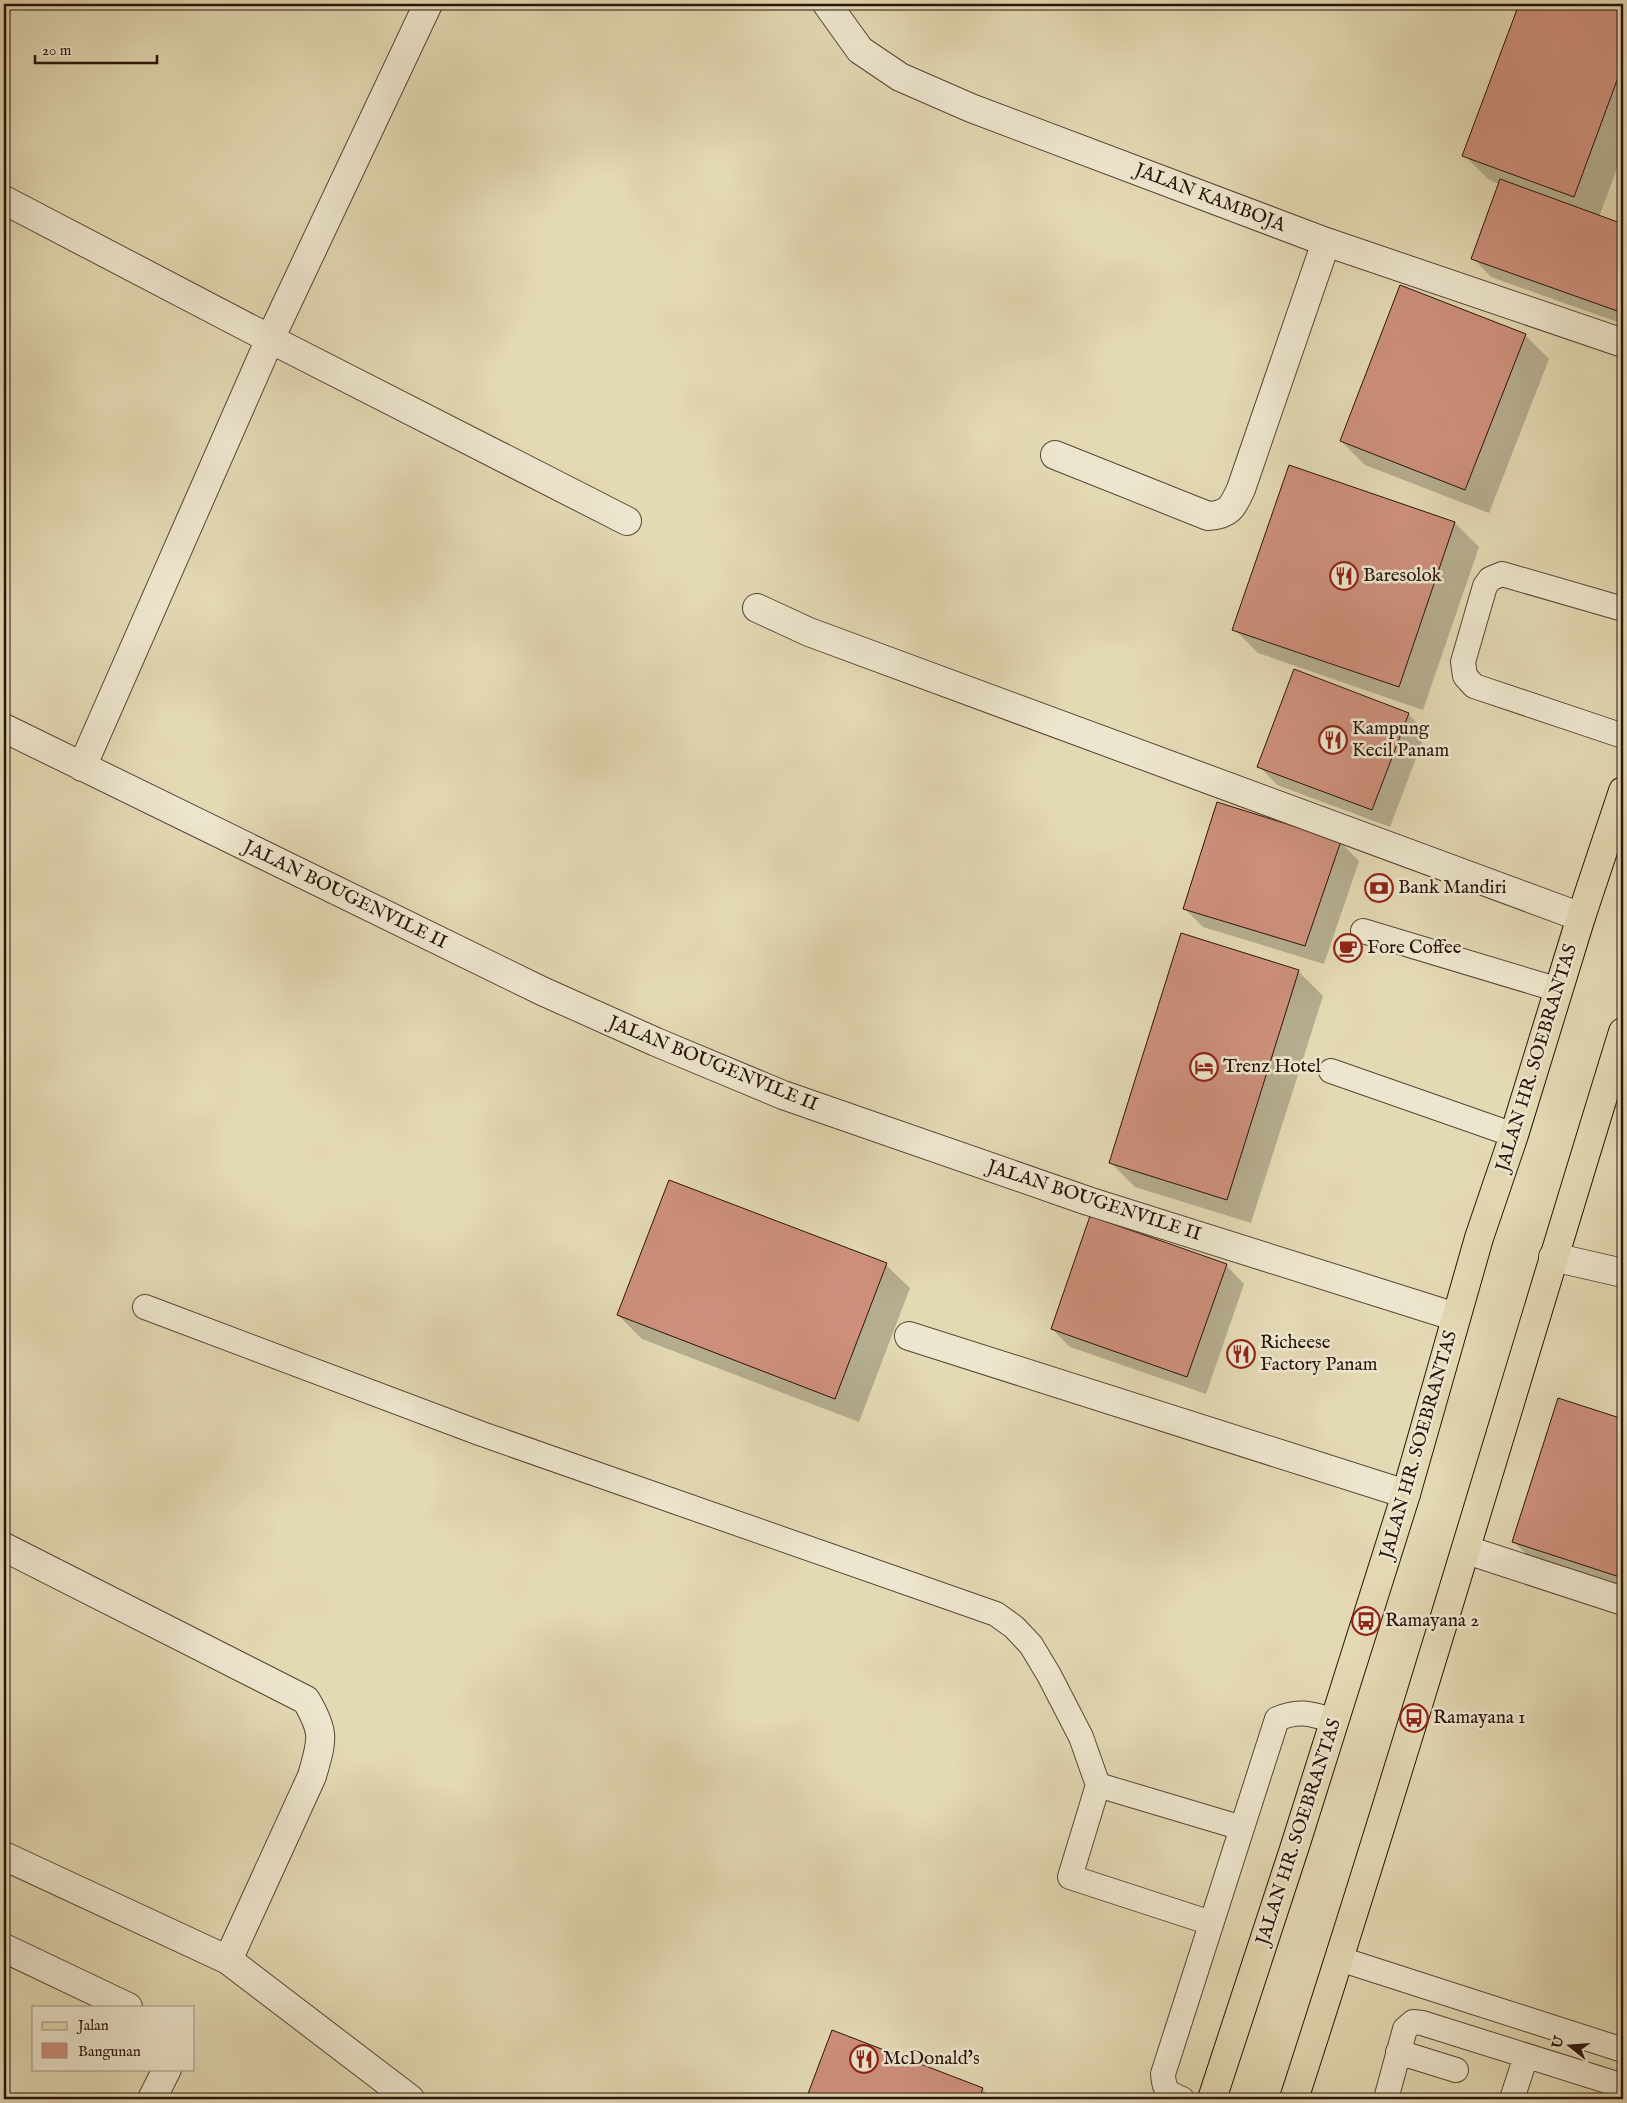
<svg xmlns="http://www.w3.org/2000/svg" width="1627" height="2103" viewBox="0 0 1627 2103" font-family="'IM FELL English',serif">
	<rect width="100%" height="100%" fill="#e3d9b3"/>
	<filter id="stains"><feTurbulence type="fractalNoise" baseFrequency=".004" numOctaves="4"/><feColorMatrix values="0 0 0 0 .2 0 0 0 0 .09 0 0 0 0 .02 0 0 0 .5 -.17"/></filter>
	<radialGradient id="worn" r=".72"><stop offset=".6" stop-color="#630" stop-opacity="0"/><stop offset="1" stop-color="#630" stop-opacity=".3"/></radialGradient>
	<path fill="#0003" d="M1520,4h103v148l-24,65 24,8v99l-132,-47 -18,-19 26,-74 -11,-5 -24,-24z
		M1525,335l24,24 -60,154 -124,-48 -24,-24z
		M1290,467l165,56 24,24 -56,163 -165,-57 -24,-24z
		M1408,714l18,18 -36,95 -113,-42 -18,-19z
		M1340,842l19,19 -35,103 -121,-37 -19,-19z
		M1182,934l117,38 24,24 -72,227 -116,-36 -24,-24z
		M886,1265l24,23 -51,134 -217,-83 -24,-24z
		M1226,1265l18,19 -38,110 -136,-47 -18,-18z
		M1559,1399l64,21v170l-91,-30 -18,-18z
		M833,2032l149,57 11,10h-185z"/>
	<path fill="#ce907c" stroke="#29140c" d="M1519,4h104v60l-49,133 -112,-41z
		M1500,179l123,45v89l-152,-54z
		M1400,285l126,49 -61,156 -125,-49z
		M1289,465l166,57 -56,165 -167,-57z
		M1294,669l115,44 -37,97 -115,-43z
		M1217,802l124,39 -36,105 -122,-37z
		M1181,933l118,37 -72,230 -118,-37z
		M669,1180l218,83 -52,136 -218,-84z
		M1090,1216l137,48 -40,113 -136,-48z
		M1558,1398l65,21v159l-111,-36z
		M832,2030l151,58 -4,11h-173z"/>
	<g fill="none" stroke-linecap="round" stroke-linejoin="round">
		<defs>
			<path id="service" d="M1623,609l-121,-35 -12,5 -5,7 -22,76 2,14 9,10 149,50
				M1363,931l196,59
				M1331,1071l183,64
				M145,1307l337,127 514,180 18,13 17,18 18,30 32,62 17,48 -28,92 141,46
				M1098,1785l144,43
				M1340,1959l283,91
				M1398,2052l58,18
				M1182,2099c-15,-6 -18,-9 -19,-25l114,-355c22,-10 35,-5 58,2
				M1386,2099l19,-70 8,-7 9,1 201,63
				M1512,2099l14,-43"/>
			<path id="minor" d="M428,4l-158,335 357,182
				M827,4l33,46 40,27 71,31 355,134 297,101
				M4,200l266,139 -188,428
				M1055,455l153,61c21,-1 25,-9 33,-27l85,-247
				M757,608l52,24 772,285
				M4,728l538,263 114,51 127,53 305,106 368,116
				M1553,1257l70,16
				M909,1336l497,158
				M4,1547l302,153c20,34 16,40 6,76l-84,184
				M1467,1550l156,51
				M4,1856l224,104 182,139
				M4,1948l124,59
				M152,2099l15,-30"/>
			<path id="primary" d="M1212,2099l83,-253 111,-352 73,-256 35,-103 67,-218 42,-126
				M1294,2099c115,-354 219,-711 329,-1067"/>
		</defs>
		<use href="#service" stroke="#584536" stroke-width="26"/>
		<use href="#minor" stroke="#584536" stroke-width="30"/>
		<use href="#primary" stroke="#29140c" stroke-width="30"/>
		<use href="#service" stroke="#ede6ce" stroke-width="24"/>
		<use href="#minor" stroke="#ede6ce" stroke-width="28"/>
		<use href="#primary" stroke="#e3d9b3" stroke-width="28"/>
	</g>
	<defs>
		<symbol id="restaurant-ring" viewBox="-11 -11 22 22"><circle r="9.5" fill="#ede6ce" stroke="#8f2418" stroke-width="1.5"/><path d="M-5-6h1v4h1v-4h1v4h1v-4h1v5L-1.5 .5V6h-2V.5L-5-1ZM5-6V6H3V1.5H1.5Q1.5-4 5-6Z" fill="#8f2418"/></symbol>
		<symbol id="bank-ring" viewBox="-11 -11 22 22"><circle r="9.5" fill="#ede6ce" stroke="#8f2418" stroke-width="1.5"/><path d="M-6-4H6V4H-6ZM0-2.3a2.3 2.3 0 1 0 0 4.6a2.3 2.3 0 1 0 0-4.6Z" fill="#8f2418"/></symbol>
		<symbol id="cafe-ring" viewBox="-11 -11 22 22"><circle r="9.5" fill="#ede6ce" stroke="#8f2418" stroke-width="1.5"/><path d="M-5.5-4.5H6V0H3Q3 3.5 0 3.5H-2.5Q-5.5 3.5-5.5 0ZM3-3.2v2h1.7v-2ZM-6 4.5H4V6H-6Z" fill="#8f2418"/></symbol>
		<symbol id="hotel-ring" viewBox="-11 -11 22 22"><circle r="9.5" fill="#ede6ce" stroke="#8f2418" stroke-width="1.5"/><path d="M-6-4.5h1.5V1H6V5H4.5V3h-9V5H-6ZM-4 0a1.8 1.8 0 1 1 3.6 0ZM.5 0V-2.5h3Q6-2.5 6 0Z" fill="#8f2418"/></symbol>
		<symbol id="bus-ring" viewBox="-11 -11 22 22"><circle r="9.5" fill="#ede6ce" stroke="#8f2418" stroke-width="1.5"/><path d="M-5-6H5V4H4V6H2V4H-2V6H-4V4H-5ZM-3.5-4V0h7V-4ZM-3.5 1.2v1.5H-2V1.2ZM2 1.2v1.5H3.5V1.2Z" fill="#8f2418"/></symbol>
	</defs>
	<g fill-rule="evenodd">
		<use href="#restaurant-ring" x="1328" y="560" width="32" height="32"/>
		<use href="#restaurant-ring" x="1317" y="724" width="32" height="32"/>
		<use href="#bank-ring" x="1363" y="872" width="32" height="32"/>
		<use href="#cafe-ring" x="1332" y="932" width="32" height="32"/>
		<use href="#hotel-ring" x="1188" y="1051" width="32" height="32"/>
		<use href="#restaurant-ring" x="1225" y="1338" width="32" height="32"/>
		<use href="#bus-ring" x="1350" y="1605" width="32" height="32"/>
		<use href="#bus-ring" x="1398" y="1702" width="32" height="32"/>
		<use href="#restaurant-ring" x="848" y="2043" width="32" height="32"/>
	</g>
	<g text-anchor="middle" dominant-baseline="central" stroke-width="5" stroke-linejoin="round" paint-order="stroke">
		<g font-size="19" fill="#29140c" stroke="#ede6ce">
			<text transform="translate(1210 198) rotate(21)">JALAN KAMBOJA</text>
			<text transform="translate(345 895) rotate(26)">JALAN BOUGENVILE II</text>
			<text transform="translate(1537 1058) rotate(-73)">JALAN HR. SOEBRANTAS</text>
			<text transform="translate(713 1064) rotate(22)">JALAN BOUGENVILE II</text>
			<text transform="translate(1094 1201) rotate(18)">JALAN BOUGENVILE II</text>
			<text transform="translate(1419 1445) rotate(-74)">JALAN HR. SOEBRANTAS</text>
			<text transform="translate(1299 1832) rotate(-72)">JALAN HR. SOEBRANTAS</text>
		</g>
		<g font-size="19" fill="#29140c" stroke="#ede6ce" text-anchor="start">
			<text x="1363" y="576">Baresolok</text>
			<text x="1352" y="729">Kampung<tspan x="1352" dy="22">Kecil Panam</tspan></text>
			<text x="1398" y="888">Bank Mandiri</text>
			<text x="1367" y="948">Fore Coffee</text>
			<text x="1223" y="1067">Trenz Hotel</text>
			<text x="1260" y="1343">Richeese<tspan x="1260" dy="22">Factory Panam</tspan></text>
			<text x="1385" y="1621">Ramayana 2</text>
			<text x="1433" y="1718">Ramayana 1</text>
			<text x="883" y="2059">McDonald's</text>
		</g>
	</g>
	<rect width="1627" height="2103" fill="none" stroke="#e3d9b3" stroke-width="20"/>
	<rect x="5" y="5" width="1617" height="2093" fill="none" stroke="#29140c" stroke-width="2.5"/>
	<rect x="10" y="10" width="1607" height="2083" fill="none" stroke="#29140c"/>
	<rect x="32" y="2006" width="162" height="65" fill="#ede6ce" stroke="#9f9280"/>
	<rect x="42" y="2022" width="25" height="8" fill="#e3d9b3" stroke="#9f9280"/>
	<text x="78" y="2030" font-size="15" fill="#29140c">Jalan</text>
	<rect x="42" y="2043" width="25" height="15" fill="#ce907c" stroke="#9f9280"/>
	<text x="78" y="2056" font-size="15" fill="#29140c">Bangunan</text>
	<g transform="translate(1570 2046) rotate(287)" stroke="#ede6ce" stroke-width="4" paint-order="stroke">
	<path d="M0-4L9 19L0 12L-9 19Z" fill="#29140c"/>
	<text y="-8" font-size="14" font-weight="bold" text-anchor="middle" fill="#29140c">U</text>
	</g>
	<path d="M35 55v8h122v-8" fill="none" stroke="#29140c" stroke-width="2.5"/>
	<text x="42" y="55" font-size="15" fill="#29140c" stroke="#ede6ce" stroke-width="4" paint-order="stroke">20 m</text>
	<rect width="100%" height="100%" filter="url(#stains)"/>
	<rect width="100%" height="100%" fill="url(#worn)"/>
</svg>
